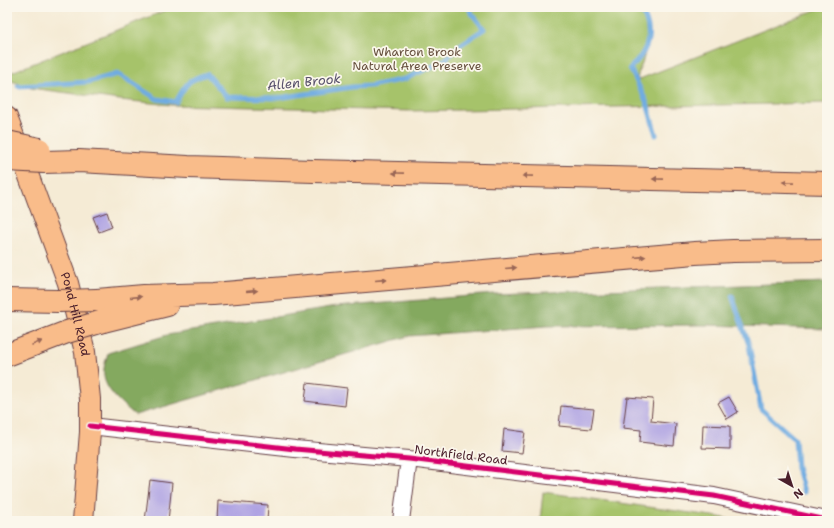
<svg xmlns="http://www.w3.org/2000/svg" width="834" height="528" viewBox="0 0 834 528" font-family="'Shantell Sans',sans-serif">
	<rect width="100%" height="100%" fill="#fbf7ec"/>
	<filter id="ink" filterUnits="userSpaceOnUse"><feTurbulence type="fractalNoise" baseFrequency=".025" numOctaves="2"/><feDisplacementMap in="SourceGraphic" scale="8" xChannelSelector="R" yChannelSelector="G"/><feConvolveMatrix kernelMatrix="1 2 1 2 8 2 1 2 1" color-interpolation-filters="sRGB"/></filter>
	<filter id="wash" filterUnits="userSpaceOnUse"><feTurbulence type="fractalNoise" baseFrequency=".012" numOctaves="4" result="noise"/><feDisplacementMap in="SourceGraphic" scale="16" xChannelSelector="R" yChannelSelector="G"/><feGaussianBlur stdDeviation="0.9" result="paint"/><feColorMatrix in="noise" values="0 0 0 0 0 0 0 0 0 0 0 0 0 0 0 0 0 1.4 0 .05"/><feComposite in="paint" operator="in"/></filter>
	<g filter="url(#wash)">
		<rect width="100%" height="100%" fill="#f5ebd5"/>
		<path fill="#a6c36b" stroke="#78714b" d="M174,7h466c6,15 9,31 5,46 -2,10 -7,18 -8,27l186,-73h4v96l-416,8 -239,-6 -52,-5 -89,-12 -22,-8 -2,-6z
			M543,492l176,25 19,4h-198z"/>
		<path fill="#84a95f" stroke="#676445" d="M827,282v47l-120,-4 -160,1 -138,10 -274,79c-13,-11 -34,-27 -31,-46 0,-5 3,-11 4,-16l59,-18 169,-28 158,-13z"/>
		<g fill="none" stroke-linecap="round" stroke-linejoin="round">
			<path stroke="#6face1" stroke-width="5" d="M639,7c16,23 11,43 -9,61l17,35 9,32
				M18,86l70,-4 30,-8 39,25 19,3c10,-18 11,-22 31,-28l20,23 51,1 74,-11 18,-1 35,-7 39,-18 16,-16 24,-16 -14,-18 1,-4
				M732,296l17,49 12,64 34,30 2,29 7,24"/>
		</g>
		<g id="blocks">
			<path fill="#aa9ee2" d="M107,212l5,15 -13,5 -6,-15z
				M307,383l40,5 -2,18 -40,-5z
				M627,397l26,2 -2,22 25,3 -2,22 -34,-4 1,-12 -18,-2z
				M729,397l9,15 -11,7 -9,-16z
				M561,406l33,3 -3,20 -32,-3z
				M703,425l27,1v23l-28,-1z
				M504,429l21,3 -3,21 -20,-2z
				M150,480l22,3 -4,38h-23z
				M218,501l50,4 -1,16h-50z"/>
		</g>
	</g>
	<g filter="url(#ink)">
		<use href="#blocks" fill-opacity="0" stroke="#643e44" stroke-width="1"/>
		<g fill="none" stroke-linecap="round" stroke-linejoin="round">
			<defs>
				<path id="minor" d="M90,426l205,23 114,10 305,37 113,24
					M401,521l8,-62"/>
				<g id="major">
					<path id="s1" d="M7,117l61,166 17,69 5,47v33l-7,89"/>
				</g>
				<path id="highway" d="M44,162l35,-1 109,6 125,4 514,12
					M7,300l51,1
					M97,300l47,-4 69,-2 482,-41 38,-2 94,-1
					M103,321l64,-16
					M7,355l60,-23"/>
			</defs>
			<use href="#minor" stroke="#643e44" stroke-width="18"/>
			<use href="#major" stroke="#643e44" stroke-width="22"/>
			<use href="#highway" stroke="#643e44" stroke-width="24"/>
			<use href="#minor" stroke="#fff" stroke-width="16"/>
			<use href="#major" stroke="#f9bc8a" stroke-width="20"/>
			<use href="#highway" stroke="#f9bc8a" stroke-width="22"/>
			<defs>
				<path id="highway-bridge" d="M7,142l32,7
					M7,160l37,2
					M58,301l39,-1
					M67,332l36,-11"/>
			</defs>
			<use href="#highway-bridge" stroke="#643e44" stroke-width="24" stroke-linecap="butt"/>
			<use href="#highway-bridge" stroke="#f9bc8a" stroke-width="22"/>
			<defs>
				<path id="cycleway" d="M90,426l205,23 114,10 305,37 113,24"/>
			</defs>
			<use href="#cycleway" stroke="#fbf7ec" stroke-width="8"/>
			<use href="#cycleway" stroke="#d6006c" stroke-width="5"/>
		</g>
		<defs><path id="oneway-solid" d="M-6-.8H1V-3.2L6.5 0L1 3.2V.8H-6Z"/></defs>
		<g fill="#996656">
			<use href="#oneway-solid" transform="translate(398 173) rotate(-179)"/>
			<use href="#oneway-solid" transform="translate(528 176) rotate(-179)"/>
			<use href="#oneway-solid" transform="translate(658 179) rotate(-179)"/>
			<use href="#oneway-solid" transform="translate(788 182) rotate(-179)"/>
			<use href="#oneway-solid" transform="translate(640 257) rotate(-5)"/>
			<use href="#oneway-solid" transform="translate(511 268) rotate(-5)"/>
			<use href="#oneway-solid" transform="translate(381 280) rotate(-5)"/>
			<use href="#oneway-solid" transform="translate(252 291) rotate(-5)"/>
			<use href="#oneway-solid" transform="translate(136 297) rotate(-5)"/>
			<use href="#oneway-solid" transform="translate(37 343) rotate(-22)"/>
		</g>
	</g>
	<g text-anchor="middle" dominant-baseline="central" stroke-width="3.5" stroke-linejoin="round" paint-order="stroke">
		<g font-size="12" fill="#66503e" stroke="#fbf7ec">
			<text x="417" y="52">Wharton Brook<tspan x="417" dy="14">Natural Area Preserve</tspan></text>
		</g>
		<g font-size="12" fill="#4a1f2b" stroke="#fbf7ec">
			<text stroke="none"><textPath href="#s1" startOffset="209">Pond Hill Road</textPath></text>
			<text transform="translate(461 455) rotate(7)">Northfield Road</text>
		</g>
		<g font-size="13" font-style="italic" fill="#57506b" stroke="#fbf7ec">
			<text transform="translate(304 82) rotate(-6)">Allen Brook</text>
		</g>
	</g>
	<rect width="834" height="528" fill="none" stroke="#fbf7ec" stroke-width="24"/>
	<g transform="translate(792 486) rotate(141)" stroke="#fbf7ec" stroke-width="3" paint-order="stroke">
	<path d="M0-3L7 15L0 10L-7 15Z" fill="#4a1f2b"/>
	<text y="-6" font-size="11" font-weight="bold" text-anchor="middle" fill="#4a1f2b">N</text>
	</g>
</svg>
